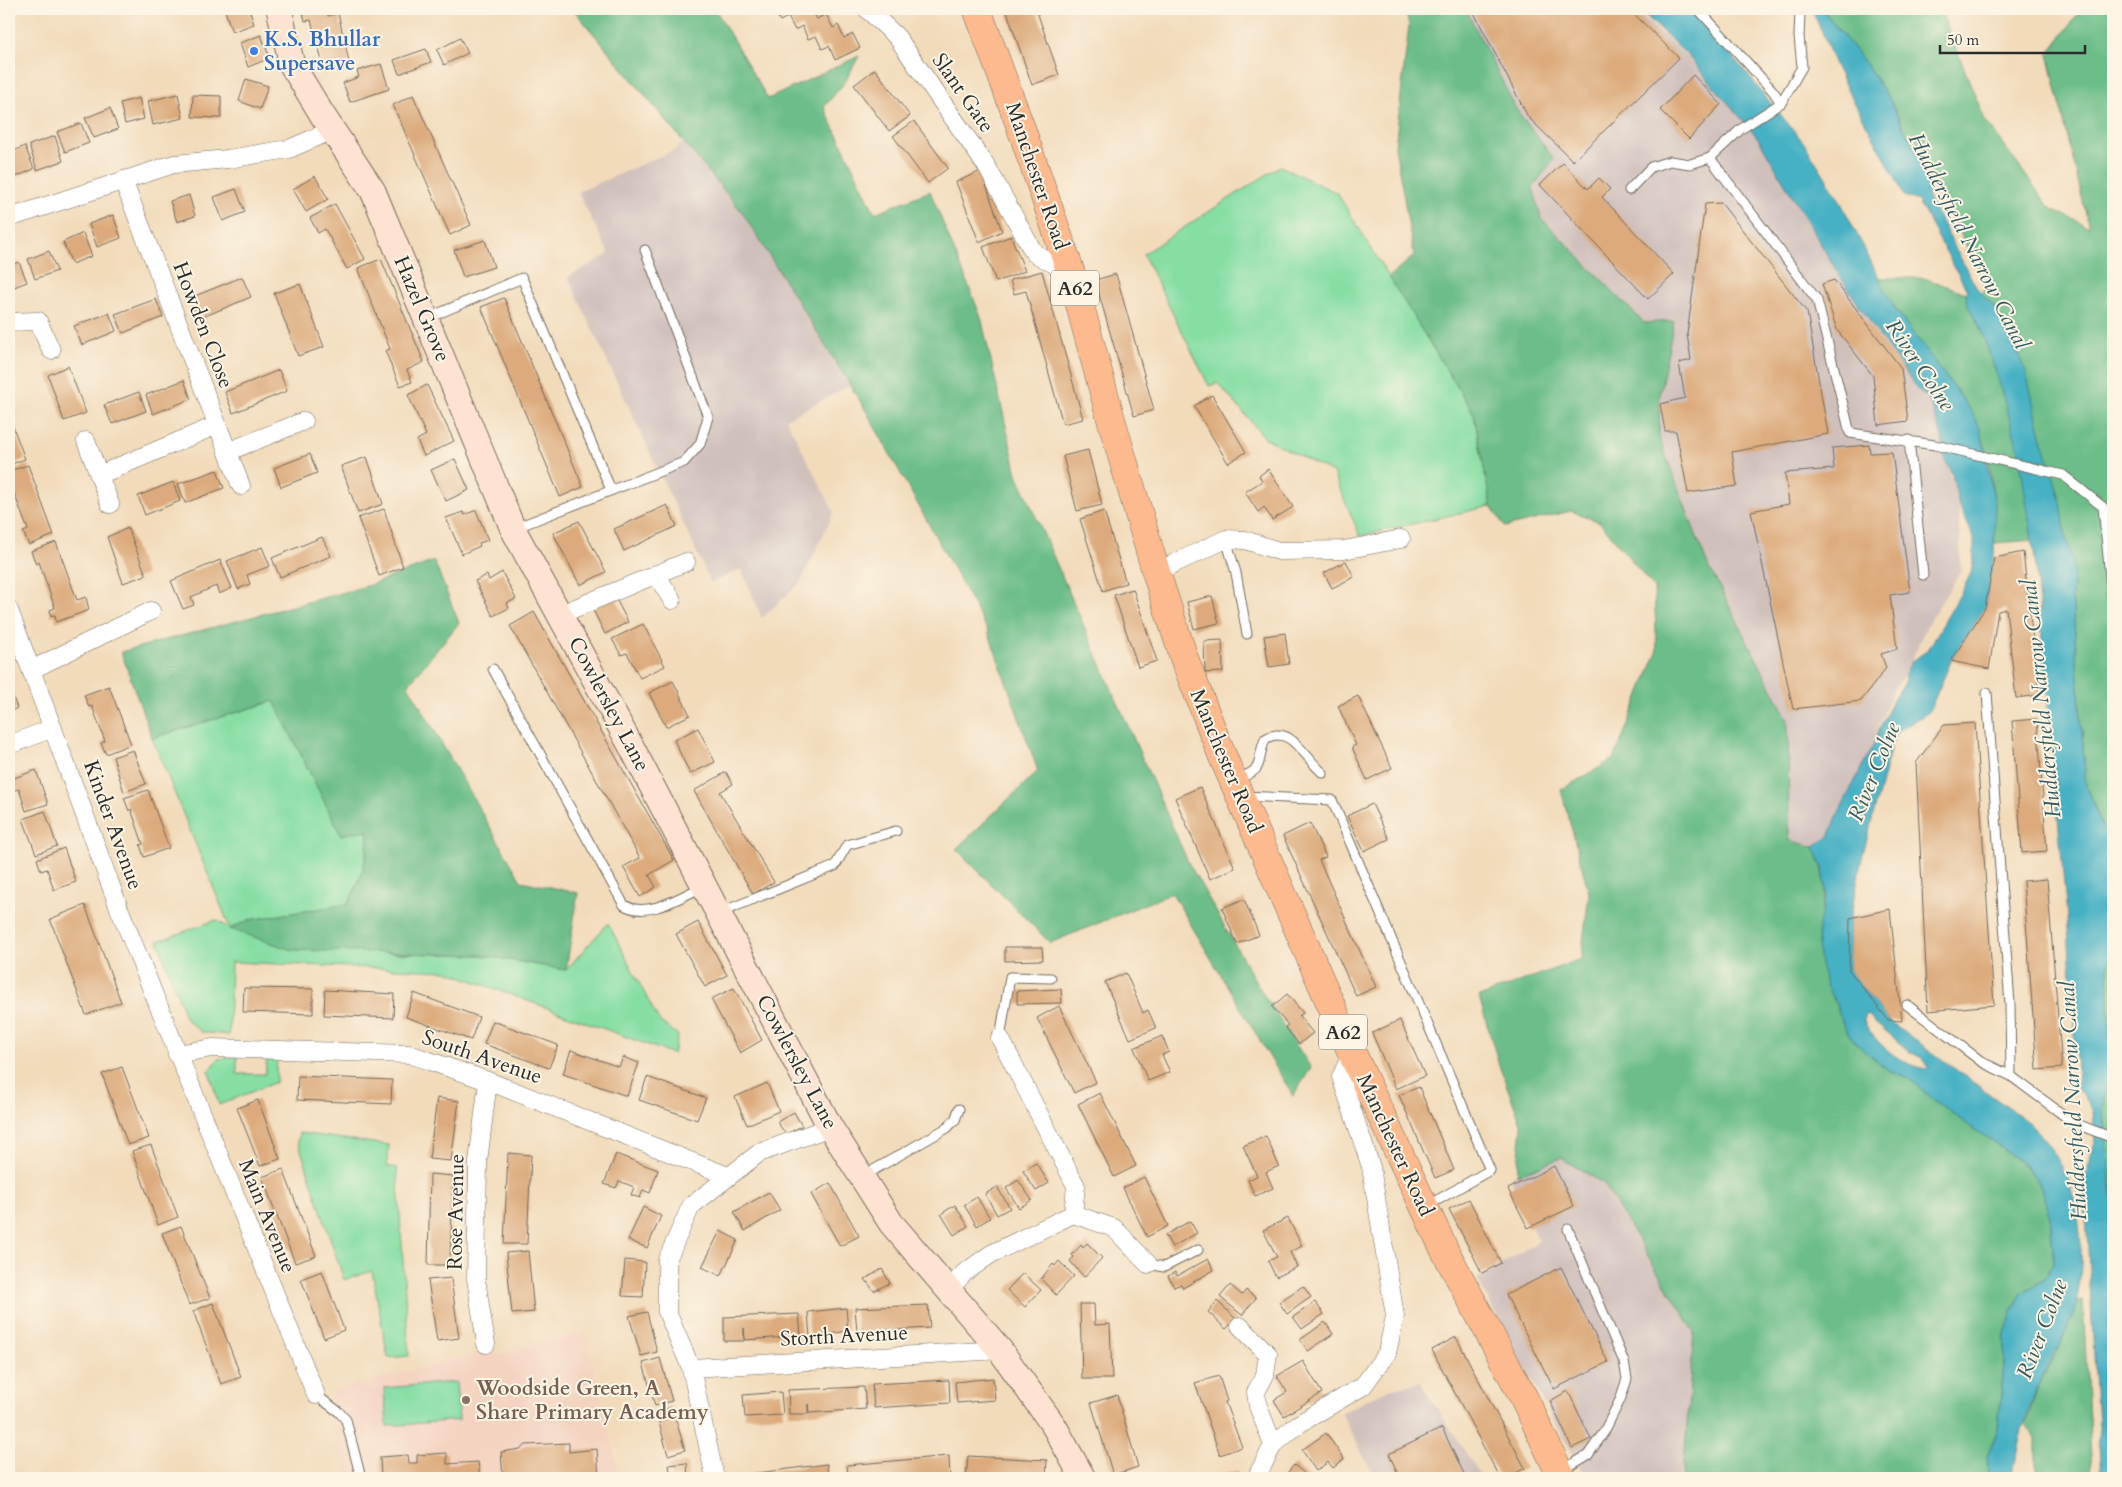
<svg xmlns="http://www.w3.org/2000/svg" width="2122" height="1487" viewBox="0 0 2122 1487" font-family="Cardo,serif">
	<rect width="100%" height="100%" fill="#fcf5e5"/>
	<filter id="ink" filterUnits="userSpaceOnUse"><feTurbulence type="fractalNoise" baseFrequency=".02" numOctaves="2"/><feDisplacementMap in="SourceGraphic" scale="10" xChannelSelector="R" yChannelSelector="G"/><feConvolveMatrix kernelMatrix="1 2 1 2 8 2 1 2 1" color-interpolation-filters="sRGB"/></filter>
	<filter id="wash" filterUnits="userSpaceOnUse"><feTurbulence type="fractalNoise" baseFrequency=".0096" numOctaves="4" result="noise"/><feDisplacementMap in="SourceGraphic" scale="20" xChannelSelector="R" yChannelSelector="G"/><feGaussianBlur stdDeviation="1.12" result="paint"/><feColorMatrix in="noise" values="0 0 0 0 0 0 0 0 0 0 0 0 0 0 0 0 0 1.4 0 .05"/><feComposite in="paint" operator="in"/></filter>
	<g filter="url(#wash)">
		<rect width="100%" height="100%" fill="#f2dbbb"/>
		<path fill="#f4d3c0" d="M585,1331l35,147h-272l-21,-70 5,-17 146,-38 23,1z"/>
		<path fill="#d0c0bc" d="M1466,9h168l53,48 71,81 80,135 45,68 36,50 9,5 14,40 3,24 13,35 3,76 -33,52 -23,51 -12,16 -28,72 -27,52 -9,23 -15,10 -25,-7 -1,-120 -82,-159 -47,-123 1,-46 14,-71 -30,2 -103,-105 -8,-31 21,-28 -38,-50z
			M683,142l59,70 108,174 -64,33 48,93 -34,71 -38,35 -21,-49 -30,14 -143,-306 41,-23 -31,-62 97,-42z
			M1561,1158l43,26 90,148 -11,146h-98l-108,-199 62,-38 -29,-64z
			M1420,1382l62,96h-107l-34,-65 48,-24z"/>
		<path fill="#86dea3" stroke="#588467" d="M1280,166l57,27 137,221 17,92 -131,30 -27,-63 -68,-35 -47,-55 -9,3 -66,-132z
			M274,701l67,133 26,-5c3,28 -7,50 -19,75l-99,16 -18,9 159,24 91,2 85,15 42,-47 51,98 19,14 -5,19 -227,-83 -215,-9 -2,73 -28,-3 -15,-13 -28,-78 58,-21 14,8 -78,-190z
			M237,1056v18h28l2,-17 10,-1 -1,26 -57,23 -10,-34 9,-12z
			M299,1133l90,12 -2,21 10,2 12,188 -21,2 -16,-87 -28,9 -46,-139z
			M456,1382l3,38 -72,6 -3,-38z"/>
		<path fill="#6cbd89" stroke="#4c745a" d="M573,9h142l53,90 91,-43 -14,26 -21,25 51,106 55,-22 51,126 36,157 171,388 72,127 51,79 -18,28 -121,-203 -122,50 -94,-94 82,-78 -50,-140 -123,-222 -123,-197z
			M1405,9h61l50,100 38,50 -21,28 8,31 103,105 30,-2 -14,71 -1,46 47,123 82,159 1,120 25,7c9,20 15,38 8,60l4,78 9,17 8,22 45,46 19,7 26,22 42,31 26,17 23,19 14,15 12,33 4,50 -11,16 -21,13 -10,18 -7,24v18l-7,75 -11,29 3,21h-307l11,-147 -90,-147 -43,-26 -44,17 5,-49 -22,-58 -21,-71 102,-38 8,-66 -28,-103 53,-31 43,-107 -3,-64 -54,-66 -29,-11 -66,16 -14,-21 -17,-92 -85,-137 25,-21 -19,-109 14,-122z
			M1822,9h118l45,111 65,88 39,19 -41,-173 34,-45h31v863l-1,-11 -15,-49 -11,-25 -14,-193c3,-21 0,-36 -6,-56l-72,5c1,-45 -1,-95 -25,-134 -9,-16 -23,-31 -34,-46 -21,-27 -41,-55 -58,-85h47l42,15 2,11 15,-12 2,-11 -43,-83 -8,-10 -46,-91 -22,-33z
			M434,561l25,62 -51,62 113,196 57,12 -12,77 -85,-15 -189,-5 -62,-21 19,-9 99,-16c12,-25 22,-47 19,-74l-26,5 -67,-134 -122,37 -31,-86 246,-66z
			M2113,941v265l-10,-91 1,-18 6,-28 -2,-100z
			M2083,1301l9,177h-56v-40l-11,-12 14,-43 17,-29 16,-35 4,-17z"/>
		<path fill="#46b1c4" stroke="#386e78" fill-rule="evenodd" d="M1639,9h49l31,31 85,103 34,54 57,112 75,100 11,21 14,73 -1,55 -9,50 -34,53 -22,51 -29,18 -8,13 -30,115 -12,60 -1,52 39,50 141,103c18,18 33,39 41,63 14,40 15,92 2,132 -8,23 -23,43 -33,65 -9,21 -26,73 -27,95h-22l-3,-21 11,-29 7,-75v-18l7,-24 10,-18 21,-13 11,-16 -4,-50 -12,-33 -13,-15 -24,-19 -26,-17 -42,-31 -26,-22 -19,-7 -35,-29 -10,-17 -8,-22 -9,-17 -6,-20 -3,-31 9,-39 -3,-28 -9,-20 15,-10 9,-23 33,-65 23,-52 11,-14v-9l6,-12 17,-12 33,-57 10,-20 3,-18v-17l-15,-32 -7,-32 -7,-14 -3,-24 -14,-39 -9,-6 -36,-50 -45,-68 -80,-135 -72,-84zM1866,1014l44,38 12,6 7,11c-26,-2 -56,-26 -66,-50z
			M1810,9h12l44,55 22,33 46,91 -6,2 -1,5 49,92 17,19 12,17 21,49 15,63 20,67 5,36 7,22 1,17 -2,17 14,193 19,46 8,39v69l-5,28 2,100 -6,28 -1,18 10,91v272h-12l-17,-298 11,-34 -2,-35 -15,-23 -10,-159 -33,-370 -17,-111 -22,-76 -15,-42 -13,-25 -2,-12 1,-3 -49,-89 -14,-5c-20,-43 -45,-83 -66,-125 -10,-20 -15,-43 -28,-62z"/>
		<g id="blocks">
			<path fill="#dcaa7c" d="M228,9h21l5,15 -22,8 -7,-21z
				M302,9h24l2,7 10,-3 12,53 -25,6 -14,-52 -6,1z
				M774,9h37l6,10 9,-5 7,14 5,-3 6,13 9,-4 7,14 -25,12 -6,-14 -7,3 -6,-13 -8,3 -6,-13 -7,4 -7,-13 -8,4z
				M1006,9h30l23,66 -27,10z
				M1472,9h157l50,49 -106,103 -45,-44z
				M261,35l9,23 -22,9 -8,-24z
				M460,38l8,15 -24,12 -7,-15z
				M426,49l5,13 -32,12 -5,-14z
				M381,64l8,25 -39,13 -7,-19 16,-6 -2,-6z
				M875,69l35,47 -21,15 -35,-46z
				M1693,75l28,29 -32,35 -29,-29z
				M246,79l22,7 -8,23 -21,-8z
				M178,94l5,24 -30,7 -5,-24z
				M193,95l28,1v22l-29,-1z
				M413,95l58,130 -21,10 -57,-130z
				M139,98l5,21 -19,5 -5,-21z
				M110,108l8,21 -24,9 -9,-20z
				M914,121l34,47 -20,15 -35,-47z
				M81,123l8,20 -24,9 -8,-20z
				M55,136l8,25 -26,9 -8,-25z
				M25,146l9,23 -23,10 -2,-6v-20z
				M1563,163l25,26 11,-11 11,11 -8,8 72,77 -26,25 -108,-114z
				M981,171l21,60 -23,11 -23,-60z
				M315,176l13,23 -22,13 -13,-23z
				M236,189l9,23 -22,9 -9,-24z
				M189,195l6,21 -18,6 -7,-21z
				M1721,203l86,109 21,122 -96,18 5,34 -49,7 -12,-62h-11l-5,-27 25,-6 -6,-35 12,-3 -4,-26 18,-130z
				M335,204l30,55 -18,10 -22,-40 -7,4 -8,-15z
				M113,215l8,23 -24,9 -8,-23z
				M83,233l9,23 -20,8 -9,-22z
				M1011,236l14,35 -29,11 -13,-35z
				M485,240l9,27 -31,10 -9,-27z
				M49,251l8,20 -22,8 -7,-20z
				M381,259l43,103 -17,8 5,12 -12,4 -15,-35 5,-2 -32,-81z
				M19,262l8,20 -18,7v-23z
				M1042,271l41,148 -20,5 -37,-133 -12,3 -4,-14z
				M1116,274l38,136 -20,6 -39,-136z
				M242,277l9,20 -53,22 -8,-21z
				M1834,280l67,88 7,53 -30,4 -5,-49 -36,-46 -15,-46z
				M300,284l24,63 -26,9 -24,-63z
				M504,298l79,189 -23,10 -79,-190z
				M156,299l7,18 -40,16 -8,-19z
				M109,313l7,18 -34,14 -8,-19z
				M68,366l18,47 -22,8 -16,-46z
				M279,370l8,21 -54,22 -8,-21z
				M184,380l7,19 -38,15 -7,-19z
				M427,385l27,56 -30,15 -7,-16 9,-5 -18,-40z
				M139,392l7,19 -34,13 -8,-19z
				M1212,395l34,57 -18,11 -34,-57z
				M9,416l16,43 -16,6z
				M1869,445l1,8 22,-1 18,140 -20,3 7,54 -16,5 5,14 -25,33 -68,8 -42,-198 38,-7 -4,-31 49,-4 -2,-21z
				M1088,450l14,55 -25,6 -14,-55z
				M310,454l7,19 -36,14 -7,-19z
				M367,457l16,47 -25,9 -17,-47z
				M455,459l14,31 -23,11 -15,-31z
				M28,465l26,70 -25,10 -6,-13 5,-2 -17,-45 -2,1v-15z
				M1268,469l25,38 -21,13 -8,-13 -6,5 -13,-20 17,-11 -3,-5z
				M217,470l7,18 -39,15 -7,-19z
				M173,482l7,19 -35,14 -7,-19z
				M667,505l10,21 -53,25 -10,-22z
				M384,509l19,58 -24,9 -21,-58z
				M476,510l12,30 -9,3 1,3 -18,8 -16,-36 17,-6 2,3z
				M1104,511l22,72 -23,8 -23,-72z
				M579,521l27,51 -26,13 -27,-52z
				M128,528l18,47 -23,8 -16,-46z
				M322,537l9,19 -51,21 -8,-19z
				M56,542l21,58 9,-3 3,13 -33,12 -1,-7 -4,1 -1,-6 5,-2 -16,-46 -3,2 -5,-13z
				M262,547l8,19 -23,9 3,9 -12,5 -11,-28z
				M2023,552l16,143 -23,3 -10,-89 -8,2 -9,58 -38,-8 34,-53 9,-50z
				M220,560l12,28 -13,6 -3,-8 -25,11 3,8 -11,4 -12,-28z
				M1346,561l8,16 -22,11 -8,-15z
				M502,572l14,27 -9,4 2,5 -16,8 -18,-35 12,-6 2,5z
				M1133,589l24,72 -19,6 -24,-72z
				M1212,596l7,27 -25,6 -7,-27z
				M615,597l13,25 -23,12 -13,-26z
				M534,612l140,248 -25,15 7,12 -16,10 -17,-30 17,-9 -130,-232z
				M643,624l22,42 -25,12 -13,-25 -6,2 -9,-16z
				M1285,633l4,31 -20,3 -5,-31z
				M1222,640l1,32 -18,1 -1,-32z
				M673,681l17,34 -24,12 -17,-34z
				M9,686l8,22 -8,4z
				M109,686l22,58 -25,10 -5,-11 4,-2 -13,-35 -3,1 -5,-12z
				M1358,696l34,72 -25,12 -15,-33 4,-2 -18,-39z
				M2037,719l10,132 -25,2 -10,-132z
				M1975,723l19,282 -66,6 -12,-248 28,-38z
				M698,728l17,34 -25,12 -16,-34z
				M133,750l13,34 -22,8 -11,-35z
				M36,770l12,34 -22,7 -7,-22 -7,2 -3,-11z
				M726,772l7,12 -13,8 54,90 -21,12 -59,-103z
				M1200,787l35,81 -25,11 -35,-81z
				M148,790l21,58 -25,9 -4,-12 3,-1 -12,-35 -2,2 -5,-13z
				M1372,804l17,35 -25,12 -17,-35z
				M45,811l12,35 -21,8 -13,-35z
				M1310,823l16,34 -7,3 57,127 -20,9 -73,-160z
				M64,848l12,34 -22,8 -7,-21 -6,2 -4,-12z
				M2047,879l15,189 -25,2 -14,-189z
				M1244,899l15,36 -22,9 -15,-36z
				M85,905l36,97 -35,13 -36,-96z
				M1890,909l12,112 -14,-1 -39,-50 1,-52z
				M698,922l29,53 -22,12 -29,-53z
				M1005,947h37l1,13 -38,1z
				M1126,973l17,40 5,-3 8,18 -26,11 -25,-57z
				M244,988l69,1v25l-70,-2z
				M734,988l28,52 -22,13 -29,-54z
				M1061,989l1,14 -45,1v-13z
				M325,990l69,4 -1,24 -69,-3z
				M414,993l65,24 -8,23 -65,-23z
				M1287,994l16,19 -4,3 14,17 -14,11 -14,-17 3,-2 -16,-18z
				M1059,1006l37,76 -22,11 -37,-75z
				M1400,1020l25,56 -29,13 -24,-56z
				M493,1021l65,24 -9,23 -65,-24z
				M1162,1036l7,16 -7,3 8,17 -22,9 -14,-33z
				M571,1050l48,17 4,-10 16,6 -12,33 -64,-22z
				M122,1067l27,71 -21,7 -26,-71z
				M298,1076l94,4 -1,24 -94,-4z
				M647,1077l59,21 -9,22 -58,-20z
				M767,1083l12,28 -32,14 -12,-28z
				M1419,1087l35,83 -19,8 -36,-83z
				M1100,1093l36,73 -22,11 -36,-73z
				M437,1098l22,3 -8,60 -22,-2z
				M258,1100l22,59 -20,7 -23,-58z
				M794,1112l8,14 -16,8 -9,-12z
				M1266,1136l13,30 -13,6 7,16 -18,8 -7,-16 9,-4 -14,-30z
				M151,1145l27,72 -20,8 -26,-74z
				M508,1153l23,2 -4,89h-23z
				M616,1154l42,16 -8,23 -7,-3 -3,8 -9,-3 3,-8 -15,-6 -3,7 -12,-4z
				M1036,1163l13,20 -13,8 -13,-20z
				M1554,1166l20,40 -46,22 -20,-39z
				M283,1169l33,87 -21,7 -33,-86z
				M430,1174l23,2 -3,89h-22z
				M1144,1177l24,49 -21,11 -24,-49z
				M1018,1180l14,20 -13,8 -13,-20z
				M830,1183l29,53 -19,10 -29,-52z
				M997,1187l13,21 -13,7 -12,-21z
				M769,1192l11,18 -35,21 -11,-19z
				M977,1197l13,21 -13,8 -13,-21z
				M1469,1199l32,64 -19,10 -33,-64z
				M955,1205l13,21 -14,9 -13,-21z
				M643,1207l18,9 -14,32 -19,-8z
				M1288,1218l14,28 -12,6 7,15 -21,10 -8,-16 9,-4 -14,-27z
				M1190,1221l7,12 -25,14 -7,-12z
				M181,1226l29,72 -21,7 -27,-72z
				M720,1231l18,9 -17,36 -19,-9z
				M1087,1243l15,15 -18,19 -14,-16 4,-4 -2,-2 9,-10 2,3z
				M528,1251l6,61 -22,2 -6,-61z
				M1208,1259l6,11 -31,18 -2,-4 -7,3 -6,-11 7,-4 2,4z
				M625,1260l20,2 -2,35 -21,-1z
				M1059,1261l15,15 -18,19 -15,-16 12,-15 2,2z
				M1561,1267l47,95 -54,27 -48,-94z
				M882,1269l8,14 -16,8 -9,-12z
				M322,1271l22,59 -20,8 -23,-59z
				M1023,1273l18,17 -16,17 -18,-17z
				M451,1278l8,60 -22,3 -9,-61z
				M1230,1285l12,10 4,-5 10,8 -14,17 -22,-18z
				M1303,1286l8,11 -24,17 -8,-12z
				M1217,1301l19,18 -10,10 -18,-17z
				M1315,1302l9,12 -22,15 -9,-12z
				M213,1303l28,74 -20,7 -28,-73z
				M1080,1304h14l1,21 15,-1 2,55h-30z
				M928,1305l2,23 -73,4 -2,-24z
				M846,1308l2,23 -38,6 -2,-25z
				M647,1312l10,40 -16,4 -12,-40z
				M799,1314l2,22 -56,4 -1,-12v13h-20v-24z
				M1325,1322l8,12 -25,17 -8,-11z
				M1456,1337l69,131 -18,10h-7l-68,-128z
				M660,1358l12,43 -17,5 -12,-43z
				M1303,1361l19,32 -38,23 -10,-16 13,-8 -10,-16z
				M1219,1376l8,25 -2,1 17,45 -22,8 -25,-72z
				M993,1378l2,22 -38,3 -2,-21z
				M949,1380l1,23 -76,5 -2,-24z
				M864,1387l2,22 -57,4 -1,-9v10h-19l-1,-24z
				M1568,1391l23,48 -19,9 -22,-47z
				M781,1392l2,23 -38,2 -2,-22z
				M1117,1395l21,72 -25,8 -22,-72z
				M672,1407l13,43 -17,5 -12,-43z
				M1442,1428l24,50h-66l-11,-24z
				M1326,1433l18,26 -11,9 -5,-6 -12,9 -14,-21z
				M569,1443v9l28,-3 2,29h-96l-2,-26 19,-3 6,-4z
				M447,1453v11l31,-2 2,16h-99l-1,-21 28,-2 1,8h8v-8z
				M949,1456l1,22h-102l-1,-13z
				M968,1456l79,4 -1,18h-80z
				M687,1463l1,15h-17l-2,-13z
				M827,1464l1,14h-78v-4z
				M1294,1465l16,13h-27z
				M1239,1471l-3,7h-26l2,-4z"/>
		</g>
	</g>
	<g filter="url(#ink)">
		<use href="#blocks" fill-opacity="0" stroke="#71695d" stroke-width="1"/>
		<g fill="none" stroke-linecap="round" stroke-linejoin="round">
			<defs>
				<path id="lane" d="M1698,9l75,82 8,12
					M1710,158l107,142 33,133 85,12 128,30 40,32 10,99
					M1629,190l22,-23 19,-6 20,3 20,-6 31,-29 40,-26 21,-36 -3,-31 1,-23
					M428,318l94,-40 89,212
					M1909,440l14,135
					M515,528l169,-66 16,-18 8,-27 -63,-167
					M1226,539l10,34 11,61
					M493,669l131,236c23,14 56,-8 78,-18
					M1987,693l23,311 1,72 63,47 39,15
					M1236,779c31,-10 19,-15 29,-40 26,-16 40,20 58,34
					M1243,796l89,4 158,370 -63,36
					M719,913l116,-47 12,-21 49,-14
					M1907,1005l75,57 29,14
					M1000,1038l10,-61 41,1
					M863,1176l84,-48 8,-8 4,-11
					M1148,1264l16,3 34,-17
					M316,1395l23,17 7,8 15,58
					M1561,1471l27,-16 16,-23 16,-32 7,-21 -3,-17 -56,-133"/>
				<path id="street" d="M867,9l30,28 90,130 47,86 37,20
					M123,180l118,306
					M9,218l165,-54 54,-5 61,-10 44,-19
					M9,322l29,-1 13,29
					M86,441l24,63
					M227,452l77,-31
					M99,475l118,-50
					M1156,572l70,-33 19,1 34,11 65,-1 57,-11
					M656,574l16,26
					M9,610l110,298 197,487
					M561,614l125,-52
					M31,670l120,-59
					M9,745l44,-17
					M177,1054l35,-6 197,6 79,27 240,95
					M1073,1214l41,14 34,36
					M948,1291l16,-18 27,-19 82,-40 3,-28 -76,-148
					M1240,1326l28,28 -3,21 -9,17 2,14 15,39
					M486,1344l-10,-65 2,-117 10,-81
					M691,1368l309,-18
					M715,1478l-24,-110 -24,-56v-52l24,-54 68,-53 71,-26
					M1256,1478l17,-33 24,-20 66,-39 24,-33 8,-37 -24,-149 -30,-90 11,-24"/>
				<path id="secondary" d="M279,9l13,56 31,51 50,75 140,338 118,217 199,381 61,96 109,127 54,76 29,52"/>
				<path id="primary" d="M977,9l44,119 50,145 40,146 45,153 28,86 38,97 130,298 92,196 80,149 38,80"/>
			</defs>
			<use href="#lane" stroke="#71695d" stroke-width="11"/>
			<use href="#street" stroke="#71695d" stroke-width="19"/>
			<use href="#secondary" stroke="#71695d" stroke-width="27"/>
			<use href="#primary" stroke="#71695d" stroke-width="29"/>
			<use href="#lane" stroke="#fff" stroke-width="9"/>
			<use href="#street" stroke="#fff" stroke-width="18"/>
			<use href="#secondary" stroke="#fee3d2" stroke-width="25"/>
			<use href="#primary" stroke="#fcba8e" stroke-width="28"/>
		</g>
	</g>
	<circle fill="#3f7fe0" stroke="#fcf5e5" stroke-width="2" cx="254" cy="51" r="5"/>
	<circle fill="#8d6e63" stroke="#fcf5e5" stroke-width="2" cx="466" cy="1400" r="5"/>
	<g text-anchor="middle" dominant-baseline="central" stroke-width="4" stroke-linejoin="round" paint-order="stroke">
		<g fill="#fcf5e5" stroke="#6a6863" stroke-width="1">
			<rect x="1051" y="270.5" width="48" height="35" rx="4"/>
			<rect x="1319" y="1014.5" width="48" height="35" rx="4"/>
		</g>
		<g font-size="20" font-weight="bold" fill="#2b2b2b">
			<text x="1075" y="288">A62</text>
			<text x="1343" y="1032">A62</text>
		</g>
		<g font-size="21" font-weight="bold" fill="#366cbe" stroke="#fcf5e5" text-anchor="start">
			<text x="264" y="39">K.S. Bhullar<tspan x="264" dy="24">Supersave</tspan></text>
		</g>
		<g font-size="21" fill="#2b2b2b" stroke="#fcf5e5">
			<text transform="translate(963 93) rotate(55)">Slant Gate</text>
			<text transform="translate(1037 176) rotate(71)">Manchester Road</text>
			<text transform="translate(422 309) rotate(67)">Hazel Grove</text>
			<text transform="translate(203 325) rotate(69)">Howden Close</text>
			<text transform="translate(609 704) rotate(62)">Cowlersley Lane</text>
			<text transform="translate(1226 761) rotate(67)">Manchester Road</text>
			<text transform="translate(113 825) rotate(70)">Kinder Avenue</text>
			<text transform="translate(482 1057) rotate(19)">South Avenue</text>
			<text transform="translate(797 1062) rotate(62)">Cowlersley Lane</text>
			<text transform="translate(1395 1145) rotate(65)">Manchester Road</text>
			<text transform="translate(456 1212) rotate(-89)">Rose Avenue</text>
			<text transform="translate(267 1216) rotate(68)">Main Avenue</text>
			<text transform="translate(844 1336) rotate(-3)">Storth Avenue</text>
		</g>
		<g font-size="21" font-weight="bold" fill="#785e54" stroke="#fcf5e5" text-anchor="start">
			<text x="476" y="1388">Woodside Green, A<tspan x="476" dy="24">Share Primary Academy</tspan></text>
		</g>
		<g font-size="22" font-style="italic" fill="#345a61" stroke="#fcf5e5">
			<text transform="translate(1969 241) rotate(63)">Huddersfield Narrow Canal</text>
			<text transform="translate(1920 365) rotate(56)">River Colne</text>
			<text transform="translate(2041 699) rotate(-96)">Huddersfield Narrow Canal</text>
			<text transform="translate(1874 772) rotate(-68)">River Colne</text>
			<text transform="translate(2073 1101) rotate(-93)">Huddersfield Narrow Canal</text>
			<text transform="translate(2042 1329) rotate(-69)">River Colne</text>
		</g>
	</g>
	<rect width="2122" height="1487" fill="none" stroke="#fcf5e5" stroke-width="30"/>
	<path d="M1940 45v8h145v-8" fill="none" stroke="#2b2b2b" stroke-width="2.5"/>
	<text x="1947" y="45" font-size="15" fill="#2b2b2b" stroke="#fcf5e5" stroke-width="4" paint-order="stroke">50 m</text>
</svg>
